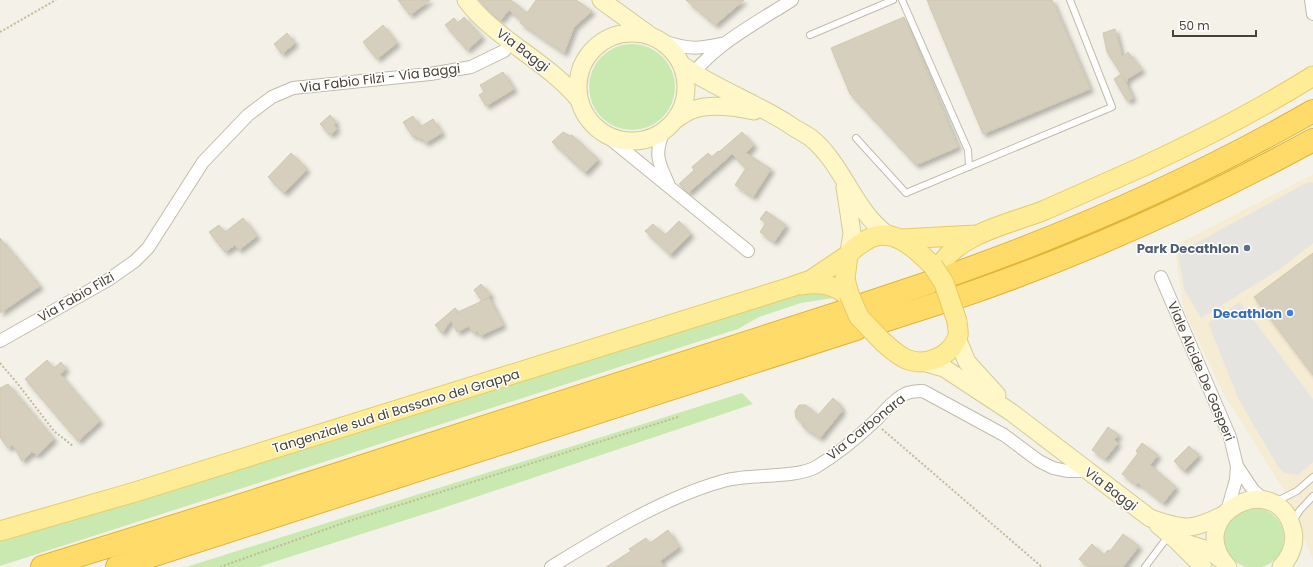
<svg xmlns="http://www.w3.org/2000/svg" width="1313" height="567" viewBox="0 0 1313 567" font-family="Poppins,sans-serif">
	<defs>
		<filter id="shadow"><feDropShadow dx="3.5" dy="3.5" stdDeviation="2" flood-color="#0004"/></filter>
	</defs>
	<rect width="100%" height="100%" fill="#f4f2e8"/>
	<path fill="#f6ebd3" d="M1313,174v387l-25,-64 -66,-106 -38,-81 -10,-64z"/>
	<path fill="#cae9b0" d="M589 87a43 43 0 1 1 86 0a43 43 0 1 1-86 0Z
		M829,291l11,6 -39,6 -42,14 -21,12 -44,14 -694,223v-25l165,-50 631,-198z
		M742,393l11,11 -316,106 -179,57h-72z
		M1224 538a30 30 0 1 1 60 0a30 30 0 1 1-60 0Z"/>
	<path fill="#e6e4e0" d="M1308,182l5,1v60l-33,26 -79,49 -17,-29 -6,-36z
		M1240,302l73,97v63l-15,13 -14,-2 -7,-8 -39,-67 -30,-75z"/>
	<path fill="#d6cfbd" stroke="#d1c8b0" filter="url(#shadow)" d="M398,0h32l-20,15z
		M479,0h32l16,13 9,-13h40l16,11 -18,16 -10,26 -44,-30 2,-2 -13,-11 -9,11z
		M686,0h58l-29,25z
		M927,0h125l38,89 -107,45z
		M464,17l18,20 -15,13 -22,-25 9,-7 4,5z
		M904,17l54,130 -42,18 -66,-71 -19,-46z
		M383,25l14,18 -20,16 -14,-17z
		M1115,29l7,28 6,-5 14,18 -15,9v3l-5,-7 11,23 -6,3 -13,-22 7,-5 -14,-22 -4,-19z
		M287,33l8,10 -13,11 -8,-10z
		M503,72l11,17 -28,17 -7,-11 5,-3 -4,-7z
		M330,115l6,7 -2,3 3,4 -7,6 -10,-11z
		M413,116l7,11 13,-8 9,14 -17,10 -3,-5 -3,1 -3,-4 -3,2 -10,-15z
		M563,132l7,4 2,-1 26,24 -13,14 -33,-31z
		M742,132l12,13 -8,8 25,16 -18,28 -18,-12 11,-17 -14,-14 -44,39 -9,-9 15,-14 -2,-3 16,-14 4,4 6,-6 1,1z
		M291,153l16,16 -23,24 -16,-16z
		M766,211l20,14 -12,17 -14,-10 6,-9 -6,-4z
		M243,218l14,18 -18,14 -4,-5 -10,7 -16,-20 10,-7 6,7z
		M679,221l12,13 -21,21 -25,-24 8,-7 12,11z
		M0,238l40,48 -40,27z
		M1313,253v122l-59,-78z
		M481,284l10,11 -7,5 5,-2 14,27 -23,11 -3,-5 -4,2 -4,-7 -12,6 -6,-12 -9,13 -7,-8 20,-17 3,3 -2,2 26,-12 -8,-11z
		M47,360l7,8 7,-6 5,7 -6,5 40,47 -22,20 -53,-62z
		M8,384l46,55 -17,16 -5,-3 -10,9 -9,-16 -5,3 -8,-11v-49z
		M833,398l7,7 2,6 -22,27 -17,-11 -1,-4 -6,-5 -1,-7 4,-6h7l12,10z
		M1108,427l11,8 -5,5 4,3 -13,16 -13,-9z
		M1142,443l16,12 -8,10 26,22 -13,16 -25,-20 -2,2 -14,-11 16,-21 -2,-2z
		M1189,446l10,9 -15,16 -10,-10z
		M668,530l11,17 -19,14 4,6h-58l25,-16 -2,-2 17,-11 4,5z
		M1123,534l16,12 -16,21h-35l-9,-8 13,-15 12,11 4,-5 2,1z"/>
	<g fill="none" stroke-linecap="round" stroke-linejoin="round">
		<defs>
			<path id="service" d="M902,0l66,150 1,17
				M810,35l83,-35
				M856,138l50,55 206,-86 -42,-107
				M1275,502l22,-11 16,-14
				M1292,522l8,-12 13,-14
				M1145,567l24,-32"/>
			<path id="minor" d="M1311,0l2,14
				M663,41c26,9 36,8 62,2
				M687,83c20,-35 71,-61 105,-83
				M664,131c-10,22 -6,31 4,52
				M603,133l145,118
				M1161,277l69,160 7,29 16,24 11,10
				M0,341l108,-61 27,-19 13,-13 55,-86 45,-47 24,-18 21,-9 137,-14 41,-7 33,-16 8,-9
				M1227,511l9,-31 1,-14
				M551,567c52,-32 117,-72 176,-87 24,-6 70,-2 89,-13 20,-12 41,-29 58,-45 10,-9 18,-22 31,-28 6,-3 12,-3 18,-3l81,44 35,26 14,7 14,3h19"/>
			<path id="secondary" d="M466,0c31,41 82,61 114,101
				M601,0l47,34
				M578 87a54 54 0 1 1 108 0a54 54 0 1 1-108 0Z
				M682,65c35,25 76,38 111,62 6,4 13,7 18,11 33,27 42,72 77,97
				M675,120c5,-3 11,-8 17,-10 19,-7 43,-3 62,1
				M845,187l7,46 -3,20
				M957,338l10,24 30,33
				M923,362l21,6 67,44 139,106c34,12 42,13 73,-3
				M1158,525l18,15 32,10 14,10
				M1178,542l25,25
				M1228,567c-48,-52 51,-102 65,-36 3,14 -3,26 -12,36"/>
			<path id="primary" d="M901,239l75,-4
				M942,263c19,-30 71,-40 103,-53 33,-15 66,-29 99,-44 58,-27 115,-56 169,-90
				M801,285c19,-3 34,-1 49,13
				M849,294l-4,-15 3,-24c4,-5 9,-9 14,-12 27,-21 52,4 71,23
				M883,342c7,6 14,13 23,17 19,8 45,-2 52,-23 1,-4 -1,-10 -1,-15
				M0,531l135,-39 656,-205 20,-7 37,-25"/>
			<path id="motorway" d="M954,274c124,-44 244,-97 359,-163
				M959,297c123,-42 240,-95 354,-157
				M865,304l63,-21
				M877,323l62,-20
				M42,567l187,-58 616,-198
				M117,567l739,-238"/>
		</defs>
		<use href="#service" stroke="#c0bbaa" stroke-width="8"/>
		<use href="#minor" stroke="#c0bbaa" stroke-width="14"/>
		<use href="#secondary" stroke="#d5cb97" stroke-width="19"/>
		<use href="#primary" stroke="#e6cc64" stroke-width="21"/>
		<use href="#motorway" stroke="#e1b336" stroke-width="24"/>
		<path stroke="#c2b89b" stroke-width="2" stroke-dasharray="2 2" stroke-linecap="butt" d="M0,32l56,-32
			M0,363l17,20 37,48 19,15
			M882,429l160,138
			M220,567l129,-46 329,-104"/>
		<use href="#service" stroke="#fff" stroke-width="6"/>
		<use href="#minor" stroke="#fff" stroke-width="12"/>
		<use href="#secondary" stroke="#fff7c8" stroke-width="17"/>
		<use href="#primary" stroke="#ffec97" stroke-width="19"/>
		<use href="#motorway" stroke="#ffdc69" stroke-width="22"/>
		<defs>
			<path id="primary-bridge" d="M933,266l11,17 13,38
				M849,294l10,23 24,25"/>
		</defs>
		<use href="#primary-bridge" stroke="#e6cc64" stroke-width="21" stroke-linecap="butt"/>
		<use href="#primary-bridge" stroke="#ffec97" stroke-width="19"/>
	</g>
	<circle fill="#5c6f8a" stroke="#fff" stroke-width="1.5" cx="1247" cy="248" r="4"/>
	<circle fill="#3f7fe0" stroke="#fff" stroke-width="1.5" cx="1290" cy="313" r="4"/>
	<g text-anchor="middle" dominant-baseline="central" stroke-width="3" stroke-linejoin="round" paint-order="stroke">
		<g font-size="13" fill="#484337" stroke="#fff">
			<text transform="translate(523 50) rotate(37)">Via Baggi</text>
			<text transform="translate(380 78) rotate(-7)">Via Fabio Filzi - Via Baggi</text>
			<text transform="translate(76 297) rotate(-30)">Via Fabio Filzi</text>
			<text transform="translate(1201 371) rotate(67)">Viale Alcide De Gasperi</text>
			<text transform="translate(396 411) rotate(-17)">Tangenziale sud di Bassano del Grappa</text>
			<text transform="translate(866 427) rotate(-39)">Via Carbonara</text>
			<text transform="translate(1111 489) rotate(37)">Via Baggi</text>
		</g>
		<g font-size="13" font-weight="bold" fill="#4e5e75" stroke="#fff" text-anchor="end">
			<text x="1239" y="248">Park Decathlon</text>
		</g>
		<g font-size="13" font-weight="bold" fill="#366cbe" stroke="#fff" text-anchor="end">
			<text x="1282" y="313">Decathlon</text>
		</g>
	</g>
	<path d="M1173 30v6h83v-6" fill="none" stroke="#484337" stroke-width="2"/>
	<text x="1179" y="30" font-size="12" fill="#484337" stroke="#ffffff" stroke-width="3" paint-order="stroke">50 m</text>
</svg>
